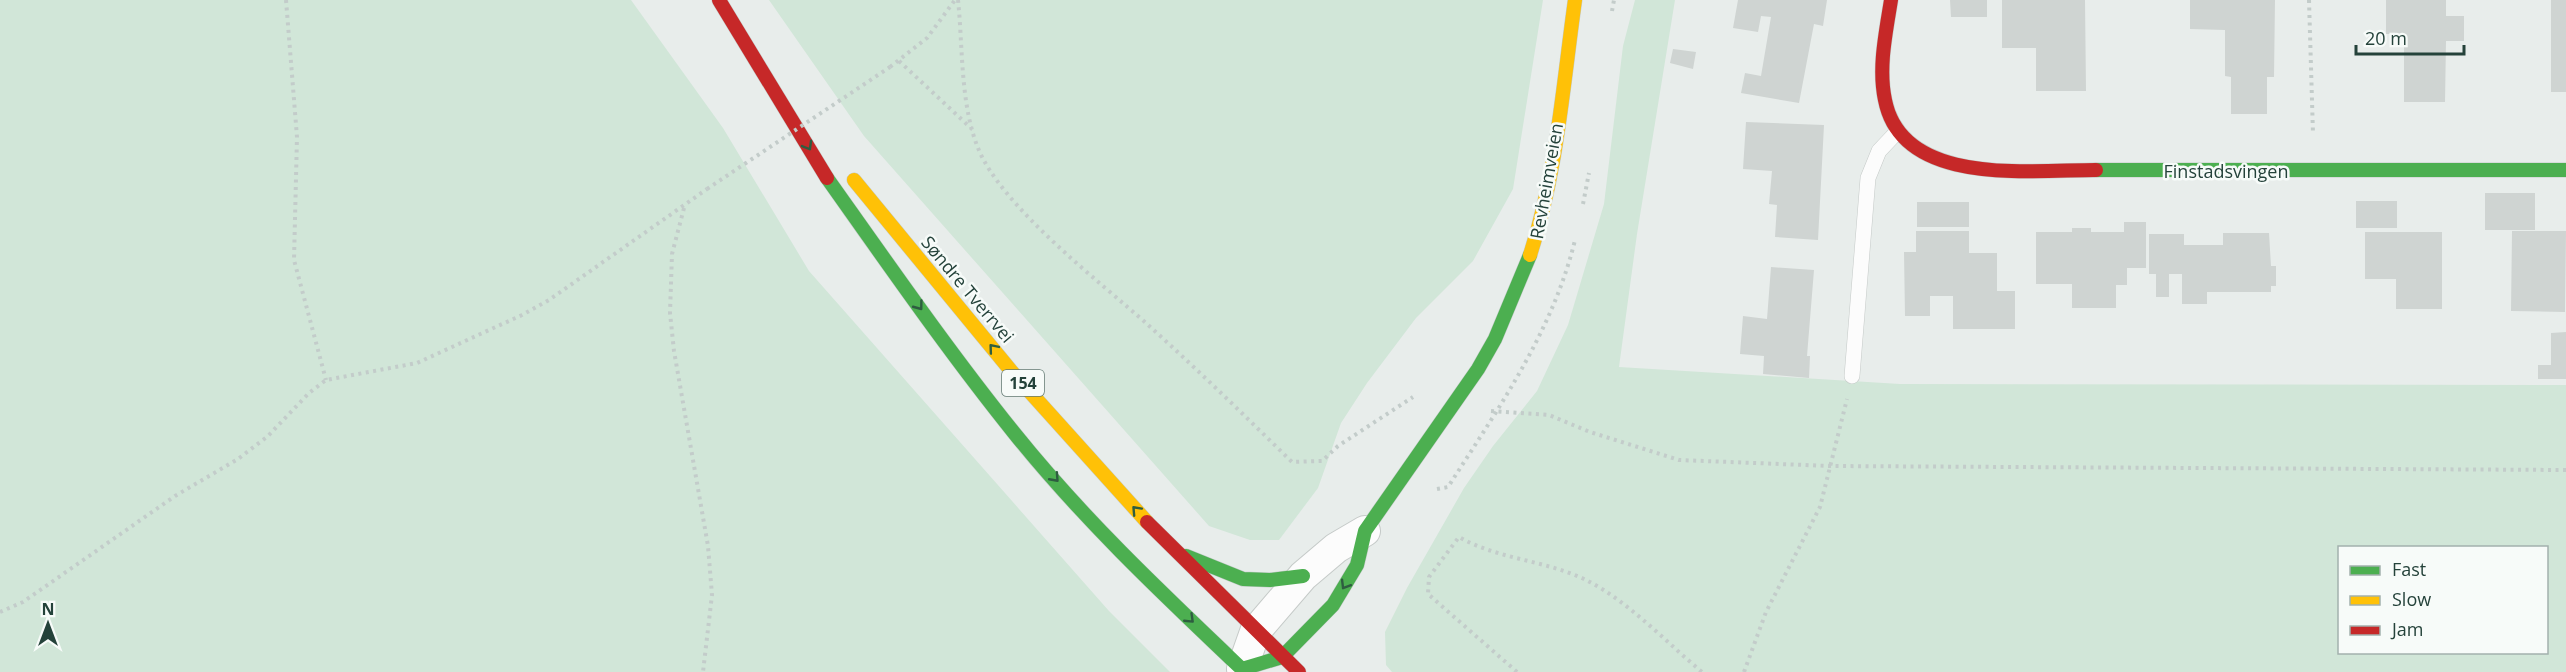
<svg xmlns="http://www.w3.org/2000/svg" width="2566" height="672" viewBox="0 0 2566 672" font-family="'Open Sans',sans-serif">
	<rect width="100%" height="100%" fill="#e8edeb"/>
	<path fill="#d1e6d8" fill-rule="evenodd" d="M0,0h631l92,128 86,143 300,340 61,61h-1170z
		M769,0h774l-30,189 -40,72 -57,57 -49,65 -26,40 -23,65 -39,52h-29l-41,-14 -345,-390z
		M1635,0h40l-38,234 -18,133 281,17 666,1v287h-1174l-6,-7 -1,-33 22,-44 57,-100 29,-42 44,-55 31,-66 36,-121 19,-158zM2340,548h206v104h-206z"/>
	<path fill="#cfd4d2" d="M1738,0h89l-4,26 -9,-2 -15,79 -58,-10 4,-20 16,3 10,-59 -10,-1 -3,16 -25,-4z
		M1950,0h37v17h-36z
		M2002,0h83l1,91h-50v-43h-34z
		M2190,0h85l-1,77h-7v37h-36v-37l-6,-1v-46l-35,-1z
		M2386,0h60v16h18v25h-18l-1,61h-41v-68h-18z
		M2551,0h15v92h-15z
		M1673,49l23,3 -3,17 -23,-6z
		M1746,122l78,3 -6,115 -43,-3 2,-32 -8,-1 3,-33 -29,-2z
		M2485,193h50v37h-50z
		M2356,201h41v27h-41z
		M1917,202h52v25h-52z
		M2124,222h22v46h-19v17h-11v23h-44v-24h-36v-52h36v-4h19v4h33z
		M1916,231h53v22h28v38h18v38h-62v-33h-23v20h-25l-1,-64h12z
		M2512,231h54l-1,81 -54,-1z
		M2365,232h77v77h-46v-30h-31z
		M2223,233h46l2,33h5v20h-5v6h-64v12h-25v-30h-13v23h-13v-23h-7v-40h35v11h39z
		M1771,267l43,3 -7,86h3l-1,22 -46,-4 1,-18 -24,-2 3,-38 24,3z
		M2566,332v47h-28v-14h13v-32z"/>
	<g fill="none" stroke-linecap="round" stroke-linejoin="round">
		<defs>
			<path id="lane" d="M1852,376l16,-198 11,-27 17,-18"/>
			<path id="street" d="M1242,669l13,-37 48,-56 33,-28 29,-17"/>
			<path id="fast" d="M2096,170h470
				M827,178c61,86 122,174 188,256 69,86 150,162 230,238
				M1186,556l57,23 27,1 33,-4
				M1242,669l40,-12 51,-52 24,-40 8,-34 113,-162 17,-30 35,-84"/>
			<path id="slow" d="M854,180l158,192 135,150
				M1530,255c27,-82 33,-170 45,-255"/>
			<path id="jam" d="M719,0l108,178
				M1891,0c-5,32 -13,68 -6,100 17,87 145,70 211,70
				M1147,522l152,150"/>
		</defs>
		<use href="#lane" stroke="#c5cac8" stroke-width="16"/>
		<use href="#street" stroke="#c5cac8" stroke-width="32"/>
		<use href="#fast" stroke="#c3cbc8" stroke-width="15"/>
		<use href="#slow" stroke="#c3cbc8" stroke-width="15"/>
		<use href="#jam" stroke="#c3cbc8" stroke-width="15"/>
		<path stroke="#c3ccca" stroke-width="4" stroke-dasharray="3 4.5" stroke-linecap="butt" d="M286,0l11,137 -3,123 32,120
			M958,0c5,47 2,103 20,148 23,58 122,134 169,176 50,45 97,91 145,138l30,-1 16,-15 75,-49
			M2309,0l4,134
			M1612,11l2,-11
			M899,61l74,69
			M890,67l37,-29 28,-38
			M1583,204l6,-31
			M684,208l-12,46 -2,59 4,38 34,195 4,49 -9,77
			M1491,411l58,4 41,17 89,28 151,6 736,4
			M1437,489l11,-2c50,-78 105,-156 127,-247
			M0,612l23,-10 152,-106 63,-37 30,-23 41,-43 17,-13 91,-17 105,-48 27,-15 158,-111
			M1517,672l-89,-78 1,-17 30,-40c40,23 88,23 129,44 41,21 79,62 114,91
			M1744,672l22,-60 54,-105 27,-108"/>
		<use href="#lane" stroke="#fcfcfc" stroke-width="15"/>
		<use href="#street" stroke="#fcfcfc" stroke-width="30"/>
		<use href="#fast" stroke="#4caf50" stroke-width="14"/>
		<use href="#slow" stroke="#ffc107" stroke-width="14"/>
		<use href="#jam" stroke="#c62828" stroke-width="14"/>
		<path stroke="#c3ccca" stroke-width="4" stroke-dasharray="3 4.5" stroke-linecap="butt" d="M707,189l183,-122"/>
	</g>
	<defs><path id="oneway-chevron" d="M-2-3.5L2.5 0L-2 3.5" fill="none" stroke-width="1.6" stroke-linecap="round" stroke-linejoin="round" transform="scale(1.5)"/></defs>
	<g stroke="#2e5d40">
		<use href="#oneway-chevron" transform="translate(808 146) rotate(60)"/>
		<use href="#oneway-chevron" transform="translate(919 306) rotate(53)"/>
		<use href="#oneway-chevron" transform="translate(993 348) rotate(-130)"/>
		<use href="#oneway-chevron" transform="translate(1055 478) rotate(48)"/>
		<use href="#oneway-chevron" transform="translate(1136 510) rotate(-133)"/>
		<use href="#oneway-chevron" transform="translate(1345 585) rotate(121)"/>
		<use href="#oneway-chevron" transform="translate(1190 619) rotate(44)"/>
	</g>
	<g text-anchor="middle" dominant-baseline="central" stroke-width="5" stroke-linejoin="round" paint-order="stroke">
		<rect fill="#f7fbf9" stroke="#637a73" stroke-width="1.5" x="1002" y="370" width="42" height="26" rx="4.5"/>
		<g font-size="16" font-weight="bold" fill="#24423a">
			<text x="1023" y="383">154</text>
		</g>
		<g font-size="18" fill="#24423a" stroke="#f7fbf9">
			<text x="2226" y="171">Finstadsvingen</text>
			<text transform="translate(1546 181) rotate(-80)">Revheimveien</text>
			<text transform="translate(968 289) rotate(50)">Søndre Tverrvei</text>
		</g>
	</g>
	<rect x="2338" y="546" width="210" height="108" fill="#f7fbf9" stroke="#a3b1ad" stroke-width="1.5"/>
	<rect x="2350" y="566" width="30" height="9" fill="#4caf50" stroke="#a3b1ad" stroke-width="1.5"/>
	<text x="2392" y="576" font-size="18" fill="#24423a">Fast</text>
	<rect x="2350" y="596" width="30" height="9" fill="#ffc107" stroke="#a3b1ad" stroke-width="1.5"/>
	<text x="2392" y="606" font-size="18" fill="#24423a">Slow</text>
	<rect x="2350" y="626" width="30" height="9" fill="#c62828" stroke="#a3b1ad" stroke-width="1.5"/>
	<text x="2392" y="636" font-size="18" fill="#24423a">Jam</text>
	<g transform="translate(48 624)" stroke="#f7fbf9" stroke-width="4.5" paint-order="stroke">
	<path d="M0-4.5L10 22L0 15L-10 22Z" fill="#24423a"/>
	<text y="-9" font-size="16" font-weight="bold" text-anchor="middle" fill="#24423a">N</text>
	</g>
	<path d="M2356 45v9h108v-9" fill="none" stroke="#24423a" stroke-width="3"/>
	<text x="2365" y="45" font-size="18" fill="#24423a" stroke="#f7fbf9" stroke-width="4.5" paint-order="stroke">20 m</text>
</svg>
